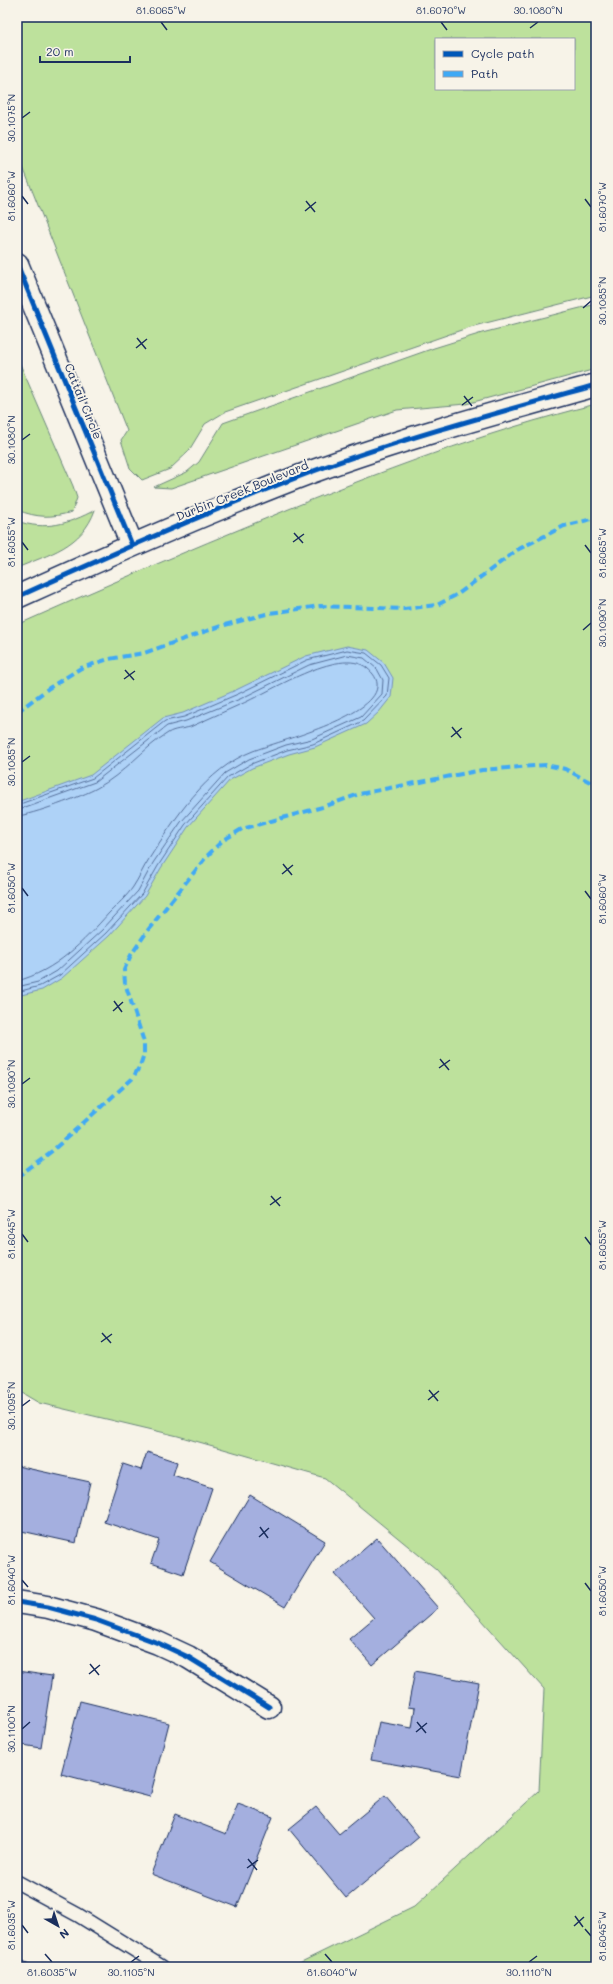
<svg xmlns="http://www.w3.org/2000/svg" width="613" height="1984" viewBox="0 0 613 1984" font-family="Mali,sans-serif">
	<rect width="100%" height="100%" fill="#f7f3e8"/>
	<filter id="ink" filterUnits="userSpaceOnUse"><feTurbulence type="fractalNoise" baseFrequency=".025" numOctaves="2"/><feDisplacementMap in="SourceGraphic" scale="8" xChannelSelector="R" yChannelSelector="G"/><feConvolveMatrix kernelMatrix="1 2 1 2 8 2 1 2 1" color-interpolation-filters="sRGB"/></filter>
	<g filter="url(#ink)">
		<path fill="#bde19c" stroke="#6c887d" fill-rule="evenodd" d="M17,17h579v278l-126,32 -245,85 -20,12 -17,28 -18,17 -28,11 -12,-12 -9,-28 6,-9 -110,-279zM436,39h138v50h-138z
			M596,304v65l-130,35 -69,6 -226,78 -17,-1 33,-15 12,-10 24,-39 211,-75 48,-15z
			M17,357l56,129 4,12 -5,14c-21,6 -34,6 -55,-2z
			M596,404v1563h-305l123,-60 125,-116 5,-102 -108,-120 -111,-91 -147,-42 -139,-33 -22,-13v-765c85,-38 169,-74 255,-109 106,-44 213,-84 324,-112z
			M95,510c-13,37 -46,44 -78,58v-47c28,10 52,3 78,-11z"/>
		<path fill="#aed2f7" stroke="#7391ba" d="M347,646l21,4 16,13 9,15 -2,19 -12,15 -13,12 -51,23 -26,7 -37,14 -22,12 -42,47 -27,41 -16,28 -36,40 -47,42 -20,12 -25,6v-194l74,-27 72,-57 20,-5 53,-23 70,-34z"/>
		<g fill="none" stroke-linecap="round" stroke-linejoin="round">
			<path stroke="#56709b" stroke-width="1" d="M17,805l76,-27 72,-57 19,-4 54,-23 69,-34 40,-10 19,3 15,12 8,13 -2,18 -24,25 -50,23 -26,6 -36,14 -23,13 -43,48 -27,41 -16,28 -36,39 -46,42 -20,11 -23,6
				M17,810l78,-28 72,-56 19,-5 54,-22 69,-34 38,-10 17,3 13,11 6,11 -1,14 -21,23 -49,22 -26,6 -37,14 -24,14 -44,49 -28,41 -15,28 -36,39 -45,41 -19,11 -21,5
				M17,816c15,-1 66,-20 80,-28 27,-14 46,-40 71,-55 6,-4 15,-4 22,-6 16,-7 33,-15 49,-22 28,-11 101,-60 128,-37 6,5 11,11 10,19 -3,30 -98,54 -124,64 -47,18 -78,67 -104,108 -6,9 -10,19 -16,28 -6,9 -16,18 -24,26 -26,29 -53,58 -92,68"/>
		</g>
		<path fill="#a4afdf" stroke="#1b2f5e" d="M147,1452l30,10 -4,13 39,13 -29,86 -32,-11 8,-23 -55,-18 19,-58 18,6z
			M17,1466l73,16 -14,61 -59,-13z
			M250,1495l75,46 -40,66 -75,-45z
			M377,1538l61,70 -66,57 -23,-26 25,-21 -39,-44z
			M17,1671l35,5 -11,72 -24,-4z
			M415,1671l64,12 -18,93 -90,-16 8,-38 33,6 3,-20 -7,-1z
			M80,1701l89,22 -19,74 -89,-23z
			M385,1796l34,41 -73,61 -57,-69 27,-22 23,27z
			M238,1804l35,13 -36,90 -86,-33 24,-60 51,20z
			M22,1960l12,7h-16z"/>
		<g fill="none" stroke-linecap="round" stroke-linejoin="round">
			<defs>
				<path id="lane" d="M17,1882l61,33 84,52"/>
				<path id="street" d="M17,264l115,281
					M17,1602l31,5 48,13 62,23 30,14 81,50"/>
				<path id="secondary" d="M17,597c97,-44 194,-87 294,-125 93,-34 189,-60 285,-87"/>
			</defs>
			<use href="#lane" stroke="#1b2f5e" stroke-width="16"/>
			<use href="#street" stroke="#1b2f5e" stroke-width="25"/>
			<use href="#secondary" stroke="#1b2f5e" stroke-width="25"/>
			<use href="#lane" stroke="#f7f3e8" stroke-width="13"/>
			<use href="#street" stroke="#f7f3e8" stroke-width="22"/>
			<use href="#secondary" stroke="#f7f3e8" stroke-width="22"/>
			<path stroke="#3fa9f5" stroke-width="4" stroke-dasharray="8 4" stroke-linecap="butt" d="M17,712l32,-24 32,-20 28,-9 35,-6 77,-27 49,-13 50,-7 84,3 33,-4 21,-11 59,-44 47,-24 32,-8
				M17,1177l35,-26 80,-72 8,-13 4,-12v-12l-19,-59 -1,-13 7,-15 17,-25 59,-74 15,-15 20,-12 84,-23 33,-12 123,-24 64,-5 19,4 31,16"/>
			<defs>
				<path id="cycleway" d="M17,264l115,281
					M17,597c97,-44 194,-87 294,-125 93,-34 189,-60 285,-87
					M17,1602l31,5 48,13 62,23 30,14 81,50"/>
			</defs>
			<use href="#cycleway" stroke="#f7f3e8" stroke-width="8"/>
			<use href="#cycleway" stroke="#0057b8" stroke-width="5"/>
		</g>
	</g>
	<path fill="none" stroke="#1b2f5e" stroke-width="1.5" d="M161,22l6,8M441,22l6,8M530,28l8,-6M22,118l8,-6M22,196l6,8M585,199l6,8M306,201l9,11M305,211l11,-9M583,308l8,-7M137,338l9,11M136,348l11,-9M464,396l8,10M462,405l11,-8M22,440l8,-6M294,533l9,10M22,542l6,8M293,542l11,-8M585,545l6,8M583,630l8,-7M125,670l9,10M124,679l11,-8M452,727l9,11M451,737l11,-9M22,762l8,-6M283,864l9,11M282,874l11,-9M22,888l6,8M585,891l6,8M114,1001l8,11M113,1011l10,-9M440,1059l9,11M439,1068l11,-8M22,1084l8,-6M271,1196l9,10M270,1205l11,-8M22,1234l6,8M585,1237l6,8M102,1333l9,10M101,1342l11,-8M429,1390l9,11M428,1400l11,-9M22,1406l8,-6M260,1527l8,11M259,1537l10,-9M22,1580l6,7M585,1583l6,8M90,1664l9,11M89,1674l11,-9M417,1722l9,11M22,1729l8,-7M416,1732l11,-9M248,1859l9,11M247,1868l11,-8M575,1916l8,11M22,1925l6,8M574,1926l10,-9M585,1929l6,7M45,1954l7,8M325,1954l7,8M131,1962l8,-6M529,1962l8,-6"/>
	<g text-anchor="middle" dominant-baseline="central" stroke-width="4" stroke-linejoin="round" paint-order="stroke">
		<g font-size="12" fill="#1b2f5e" stroke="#f7f3e8">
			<text transform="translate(84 401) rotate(68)">Cattail Circle</text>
			<text transform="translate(242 490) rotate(-22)">Durbin Creek Boulevard</text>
		</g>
	</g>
	<rect width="613" height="1984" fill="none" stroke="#f7f3e8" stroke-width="44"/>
	<rect x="435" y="38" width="140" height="52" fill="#f7f3e8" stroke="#9fa5b1"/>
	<rect x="443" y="51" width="20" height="6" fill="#0057b8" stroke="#9fa5b1"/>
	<text x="471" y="58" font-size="12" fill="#1b2f5e">Cycle path</text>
	<rect x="443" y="71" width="20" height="6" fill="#3fa9f5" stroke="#9fa5b1"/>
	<text x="471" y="78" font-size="12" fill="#1b2f5e">Path</text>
	<g transform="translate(58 1926) rotate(141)" stroke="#f7f3e8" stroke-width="3" paint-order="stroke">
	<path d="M0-3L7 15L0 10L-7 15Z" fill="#1b2f5e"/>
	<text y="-6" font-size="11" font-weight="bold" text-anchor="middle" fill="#1b2f5e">N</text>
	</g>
	<path d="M40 56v6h90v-6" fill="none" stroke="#1b2f5e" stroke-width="2"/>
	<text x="46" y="56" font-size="12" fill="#1b2f5e" stroke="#f7f3e8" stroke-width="3" paint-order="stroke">20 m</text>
	<rect x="22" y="22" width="569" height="1940" fill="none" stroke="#1b2f5e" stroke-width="1.5"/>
	<g font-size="10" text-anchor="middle" fill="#1b2f5e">
		<text x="161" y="14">81.6065°W</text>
		<text x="441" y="14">81.6070°W</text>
		<text x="538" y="14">30.1080°N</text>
		<text transform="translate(11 118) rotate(-90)" y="4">30.1075°N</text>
		<text transform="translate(11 196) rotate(-90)" y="4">81.6060°W</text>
		<text transform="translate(602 207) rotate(-90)" y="4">81.6070°W</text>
		<text transform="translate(602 301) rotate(-90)" y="4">30.1085°N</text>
		<text transform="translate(11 440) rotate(-90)" y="4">30.1080°N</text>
		<text transform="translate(11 542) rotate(-90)" y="4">81.6055°W</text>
		<text transform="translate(602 553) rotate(-90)" y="4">81.6065°W</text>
		<text transform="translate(602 623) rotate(-90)" y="4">30.1090°N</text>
		<text transform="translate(11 762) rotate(-90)" y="4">30.1085°N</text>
		<text transform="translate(11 888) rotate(-90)" y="4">81.6050°W</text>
		<text transform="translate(602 899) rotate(-90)" y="4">81.6060°W</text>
		<text transform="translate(11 1084) rotate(-90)" y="4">30.1090°N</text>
		<text transform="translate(11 1234) rotate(-90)" y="4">81.6045°W</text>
		<text transform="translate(602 1245) rotate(-90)" y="4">81.6055°W</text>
		<text transform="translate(11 1406) rotate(-90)" y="4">30.1095°N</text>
		<text transform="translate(11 1580) rotate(-90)" y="4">81.6040°W</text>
		<text transform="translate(602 1591) rotate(-90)" y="4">81.6050°W</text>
		<text transform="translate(11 1729) rotate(-90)" y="4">30.1100°N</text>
		<text transform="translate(11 1925) rotate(-90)" y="4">81.6035°W</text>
		<text transform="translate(602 1936) rotate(-90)" y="4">81.6045°W</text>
		<text x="52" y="1976">81.6035°W</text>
		<text x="131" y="1976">30.1105°N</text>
		<text x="332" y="1976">81.6040°W</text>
		<text x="529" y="1976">30.1110°N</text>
	</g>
</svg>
